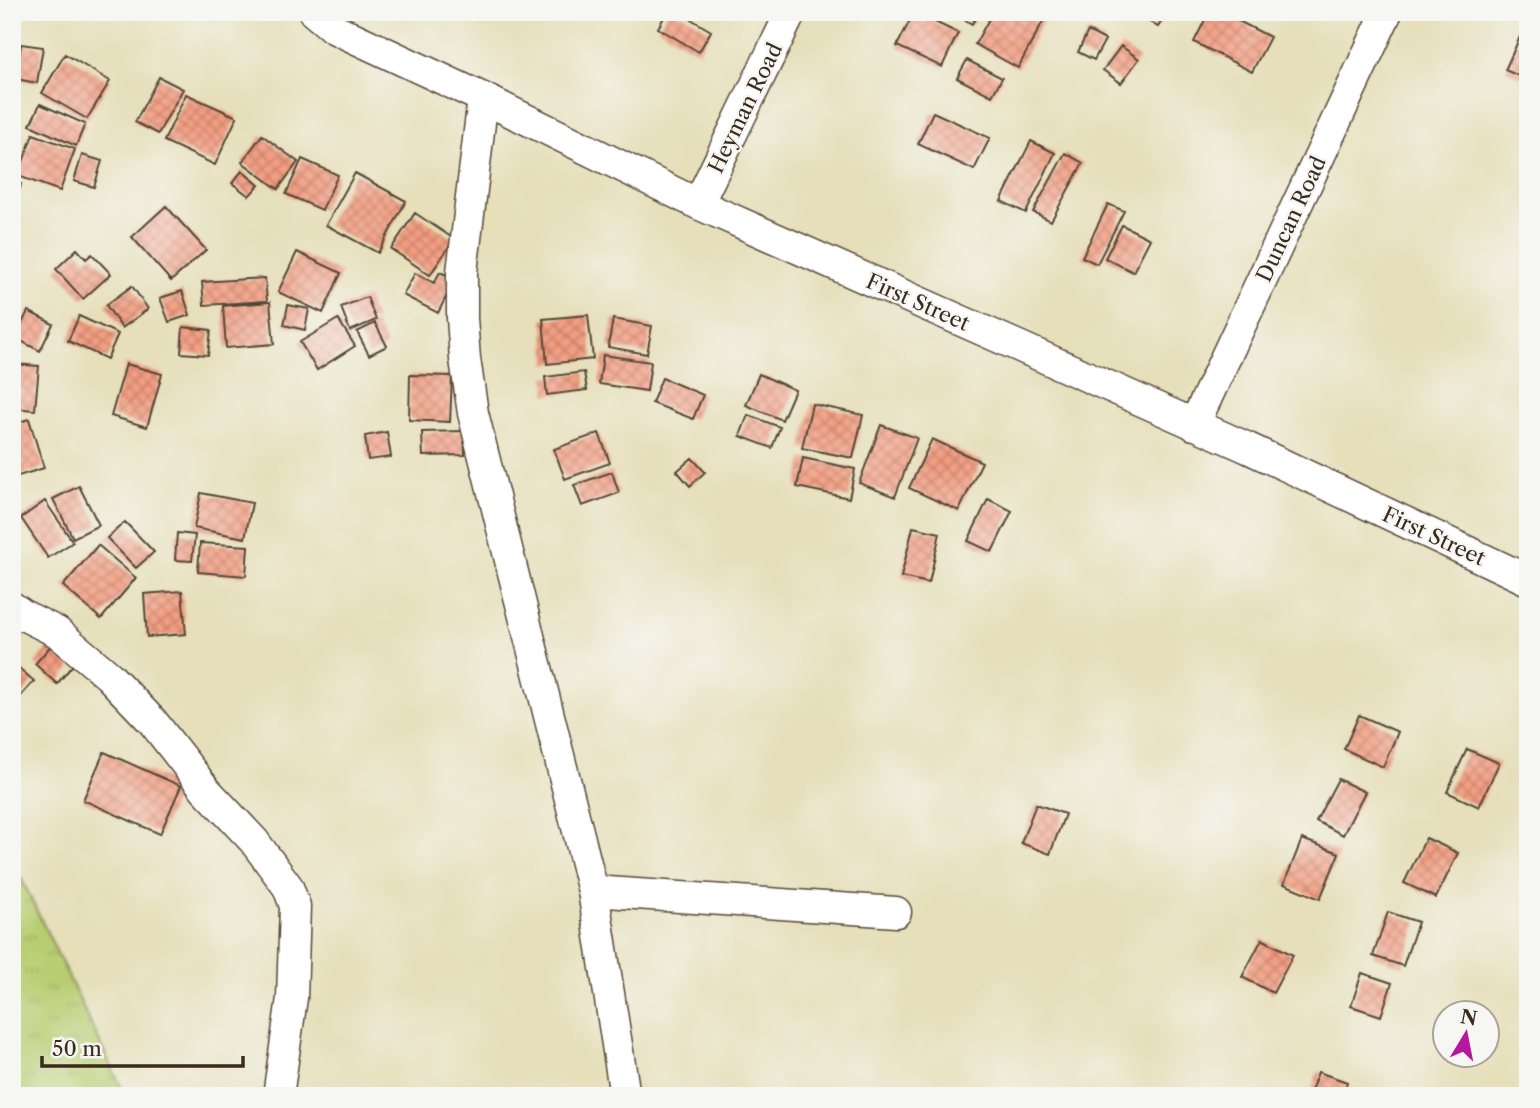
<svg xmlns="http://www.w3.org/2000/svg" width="1540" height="1108" viewBox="0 0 1540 1108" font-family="'Libre Caslon Text',serif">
	<defs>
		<pattern id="grass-tufts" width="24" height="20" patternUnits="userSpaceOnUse" patternTransform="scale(1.75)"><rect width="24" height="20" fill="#b8cd71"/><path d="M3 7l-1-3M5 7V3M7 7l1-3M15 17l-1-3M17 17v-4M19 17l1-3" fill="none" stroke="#9fb061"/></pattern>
		<pattern id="building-cross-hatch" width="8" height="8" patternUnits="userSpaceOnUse" patternTransform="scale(1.75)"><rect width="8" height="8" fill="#f39e82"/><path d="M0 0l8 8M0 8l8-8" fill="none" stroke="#c6816a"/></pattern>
	</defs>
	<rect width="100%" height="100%" fill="#f6f6f2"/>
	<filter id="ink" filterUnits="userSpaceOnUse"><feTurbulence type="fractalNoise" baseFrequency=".0143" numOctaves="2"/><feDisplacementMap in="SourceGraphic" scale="14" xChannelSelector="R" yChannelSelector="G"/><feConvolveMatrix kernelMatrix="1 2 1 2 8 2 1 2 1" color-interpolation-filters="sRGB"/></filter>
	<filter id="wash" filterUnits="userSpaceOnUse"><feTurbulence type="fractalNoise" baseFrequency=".00686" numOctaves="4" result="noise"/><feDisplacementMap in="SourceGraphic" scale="28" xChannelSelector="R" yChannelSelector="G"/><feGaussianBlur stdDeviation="1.57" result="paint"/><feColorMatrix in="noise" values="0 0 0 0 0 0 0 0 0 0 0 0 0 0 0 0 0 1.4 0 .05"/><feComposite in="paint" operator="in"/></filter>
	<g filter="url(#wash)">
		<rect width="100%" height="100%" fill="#e6dfba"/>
		<path fill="url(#grass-tufts)" stroke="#7a7c48" stroke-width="2" d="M12,859l113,236v1h-113z"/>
		<g id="blocks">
			<path fill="url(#building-cross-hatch)" d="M195,12h21l-4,8z
				M667,12h12l32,19 -12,21 -41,-24z
				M914,12l44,21 -16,34 -45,-21z
				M950,12h29l-7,12z
				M993,12h55l-30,56 -43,-24z
				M1143,12h24l-9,15 -18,-11z
				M1209,12h12l49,25 -18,35 -58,-30z
				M1524,28l4,1v51l-23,-10z
				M1088,31l17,9 -11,20 -16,-8z
				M21,44l22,3 -6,36 -21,-4z
				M1121,46l18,13 -18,24 -18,-13z
				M65,54l45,27 -23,38 -45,-26z
				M967,60l35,18 -10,18 -35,-18z
				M159,77l24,12 -25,45 -23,-12z
				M186,94l51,23 -22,48 -51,-24z
				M40,104l45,20 -9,22 -46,-21z
				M933,112l57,26 -16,32 -56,-26z
				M33,134l42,15 -15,42 -42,-15z
				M262,135l36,27 -20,27 -36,-27z
				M1031,141l24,12 -29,60 -25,-12z
				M1065,153l18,10 -32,58 -18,-9z
				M82,155l20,6 -8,26 -20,-6z
				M302,159l36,16 -16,35 -36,-16z
				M242,171l17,14 -10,11 -17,-13z
				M355,173l51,28 -28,52 -52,-28z
				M12,182l9,2 -8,32h-1z
				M1108,204l16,7 -27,53 -15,-7z
				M166,206l40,44 -35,31 -39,-44z
				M415,213l39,26 -24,36 -39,-26z
				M1122,225l28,14 -17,33 -28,-14z
				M77,249l9,10 6,-5 19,20 -28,25 -27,-30z
				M297,252l44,21 -18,40 -45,-21z
				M440,272l15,7 -17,34 -35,-18 12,-22 19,10z
				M265,278l2,23 -63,4 -2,-23z
				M132,286l16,23 -26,19 -16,-23z
				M182,291l8,24 -21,7 -9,-24z
				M367,297l9,23 -26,11 -9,-24z
				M270,302l4,42 -48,4 -3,-42z
				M288,305l21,4 -4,21 -21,-5z
				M28,311l25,13 -13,27 -25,-13z
				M588,315l5,44 -46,5 -4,-45z
				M79,316l39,18 -11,25 -39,-18z
				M338,319l17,27 -38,24 -17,-28z
				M613,319l39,7 -5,28 -39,-7z
				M375,323l12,23 -18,9 -12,-23z
				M183,327l28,3 -3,25 -27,-2z
				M603,355l48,7 -4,29 -48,-7z
				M12,364l27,2 -4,44 -23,-2z
				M126,364l36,10 -15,53 -36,-11z
				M584,372l3,18 -40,5 -2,-18z
				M759,374l36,16 -13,30 -36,-15z
				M410,375l42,1 -2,46 -41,-2z
				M662,378l41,17 -10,24 -41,-16z
				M812,404l51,11 -10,43 -51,-10z
				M748,415l32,12 -8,21 -32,-12z
				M29,419l15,49 -32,10v-54z
				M881,425l36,13 -22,59 -36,-14z
				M464,431l1,24 -42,1 -1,-24z
				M387,432l4,25 -23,3 -3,-24z
				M599,433l11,30 -45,16 -11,-30z
				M932,439l50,23 -23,49 -50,-23z
				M692,458l13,14 -15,14 -13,-15z
				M803,458l52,11 -6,29 -52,-11z
				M612,472l7,21 -37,13 -8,-21z
				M79,486l20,39 -26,13 -20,-39z
				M201,493l51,10 -7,35 -51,-10z
				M988,499l24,12 -20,41 -24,-11z
				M45,501l28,41 -25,16 -27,-40z
				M125,522l29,30 -18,16 -29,-30z
				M913,527l27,6 -11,50 -28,-6z
				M177,533l18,2 -3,26 -17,-1z
				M200,543l48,3 -2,30 -48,-4z
				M98,545l38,33 -35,41 -38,-33z
				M182,591l4,43 -39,3 -3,-43z
				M54,642l22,19 -19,23 -22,-20z
				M12,662l22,19 -22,25z
				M1359,715l39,17 -15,35 -39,-18z
				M1467,749l32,14 -20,44 -32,-15z
				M104,752l77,34 -21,48 -77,-34z
				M1338,779l27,13 -22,43 -27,-14z
				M1036,804l29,10 -15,40 -29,-11z
				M1426,838l32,15 -22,45 -32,-15z
				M1302,839l37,14 -19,46 -36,-15z
				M1388,912l30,10 -15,44 -30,-10z
				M1262,939l31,16 -20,38 -31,-16z
				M1362,973l30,10 -11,33 -30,-10z
				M1318,1072l29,10 -4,14h-34z"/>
		</g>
	</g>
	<g filter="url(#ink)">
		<use href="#blocks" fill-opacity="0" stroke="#554535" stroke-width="2"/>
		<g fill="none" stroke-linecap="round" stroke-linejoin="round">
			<defs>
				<path id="street" d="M314,12l19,16 150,70 215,106 550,244 280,132
					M483,98l-21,174v46l3,41 8,54 120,478 32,205
					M698,204l93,-192
					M1194,425l193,-413
					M12,607l13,9 32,16 52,44 44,46 53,68 48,51 34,46 7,19 -3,92 -14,98
					M593,891l303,21"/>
			</defs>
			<use href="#street" stroke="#554535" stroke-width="33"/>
			<use href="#street" stroke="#fff" stroke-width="30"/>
		</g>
	</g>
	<g text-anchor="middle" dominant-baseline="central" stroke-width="5" stroke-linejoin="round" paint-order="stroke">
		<g font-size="21" fill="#3b2a1e" stroke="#f6f6f2">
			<text transform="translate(745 108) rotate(-64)">Heyman Road</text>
			<text transform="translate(1291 219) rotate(-65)">Duncan Road</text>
			<text transform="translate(918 302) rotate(24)">First Street</text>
			<text transform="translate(1434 536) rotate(25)">First Street</text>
		</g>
	</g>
	<rect width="1540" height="1108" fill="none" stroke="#f6f6f2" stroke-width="42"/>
	<g transform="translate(1466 1034) rotate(10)"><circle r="33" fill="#f6f6f2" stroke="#aba49d" stroke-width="2"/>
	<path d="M0-5L12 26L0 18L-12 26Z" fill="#b5179e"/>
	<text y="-10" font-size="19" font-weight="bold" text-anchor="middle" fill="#3b2a1e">N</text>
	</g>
	<path d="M42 1056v10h201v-10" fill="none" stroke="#3b2a1e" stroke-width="3.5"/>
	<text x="52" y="1056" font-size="21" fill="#3b2a1e" stroke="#f6f6f2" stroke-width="5" paint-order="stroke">50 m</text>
</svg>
